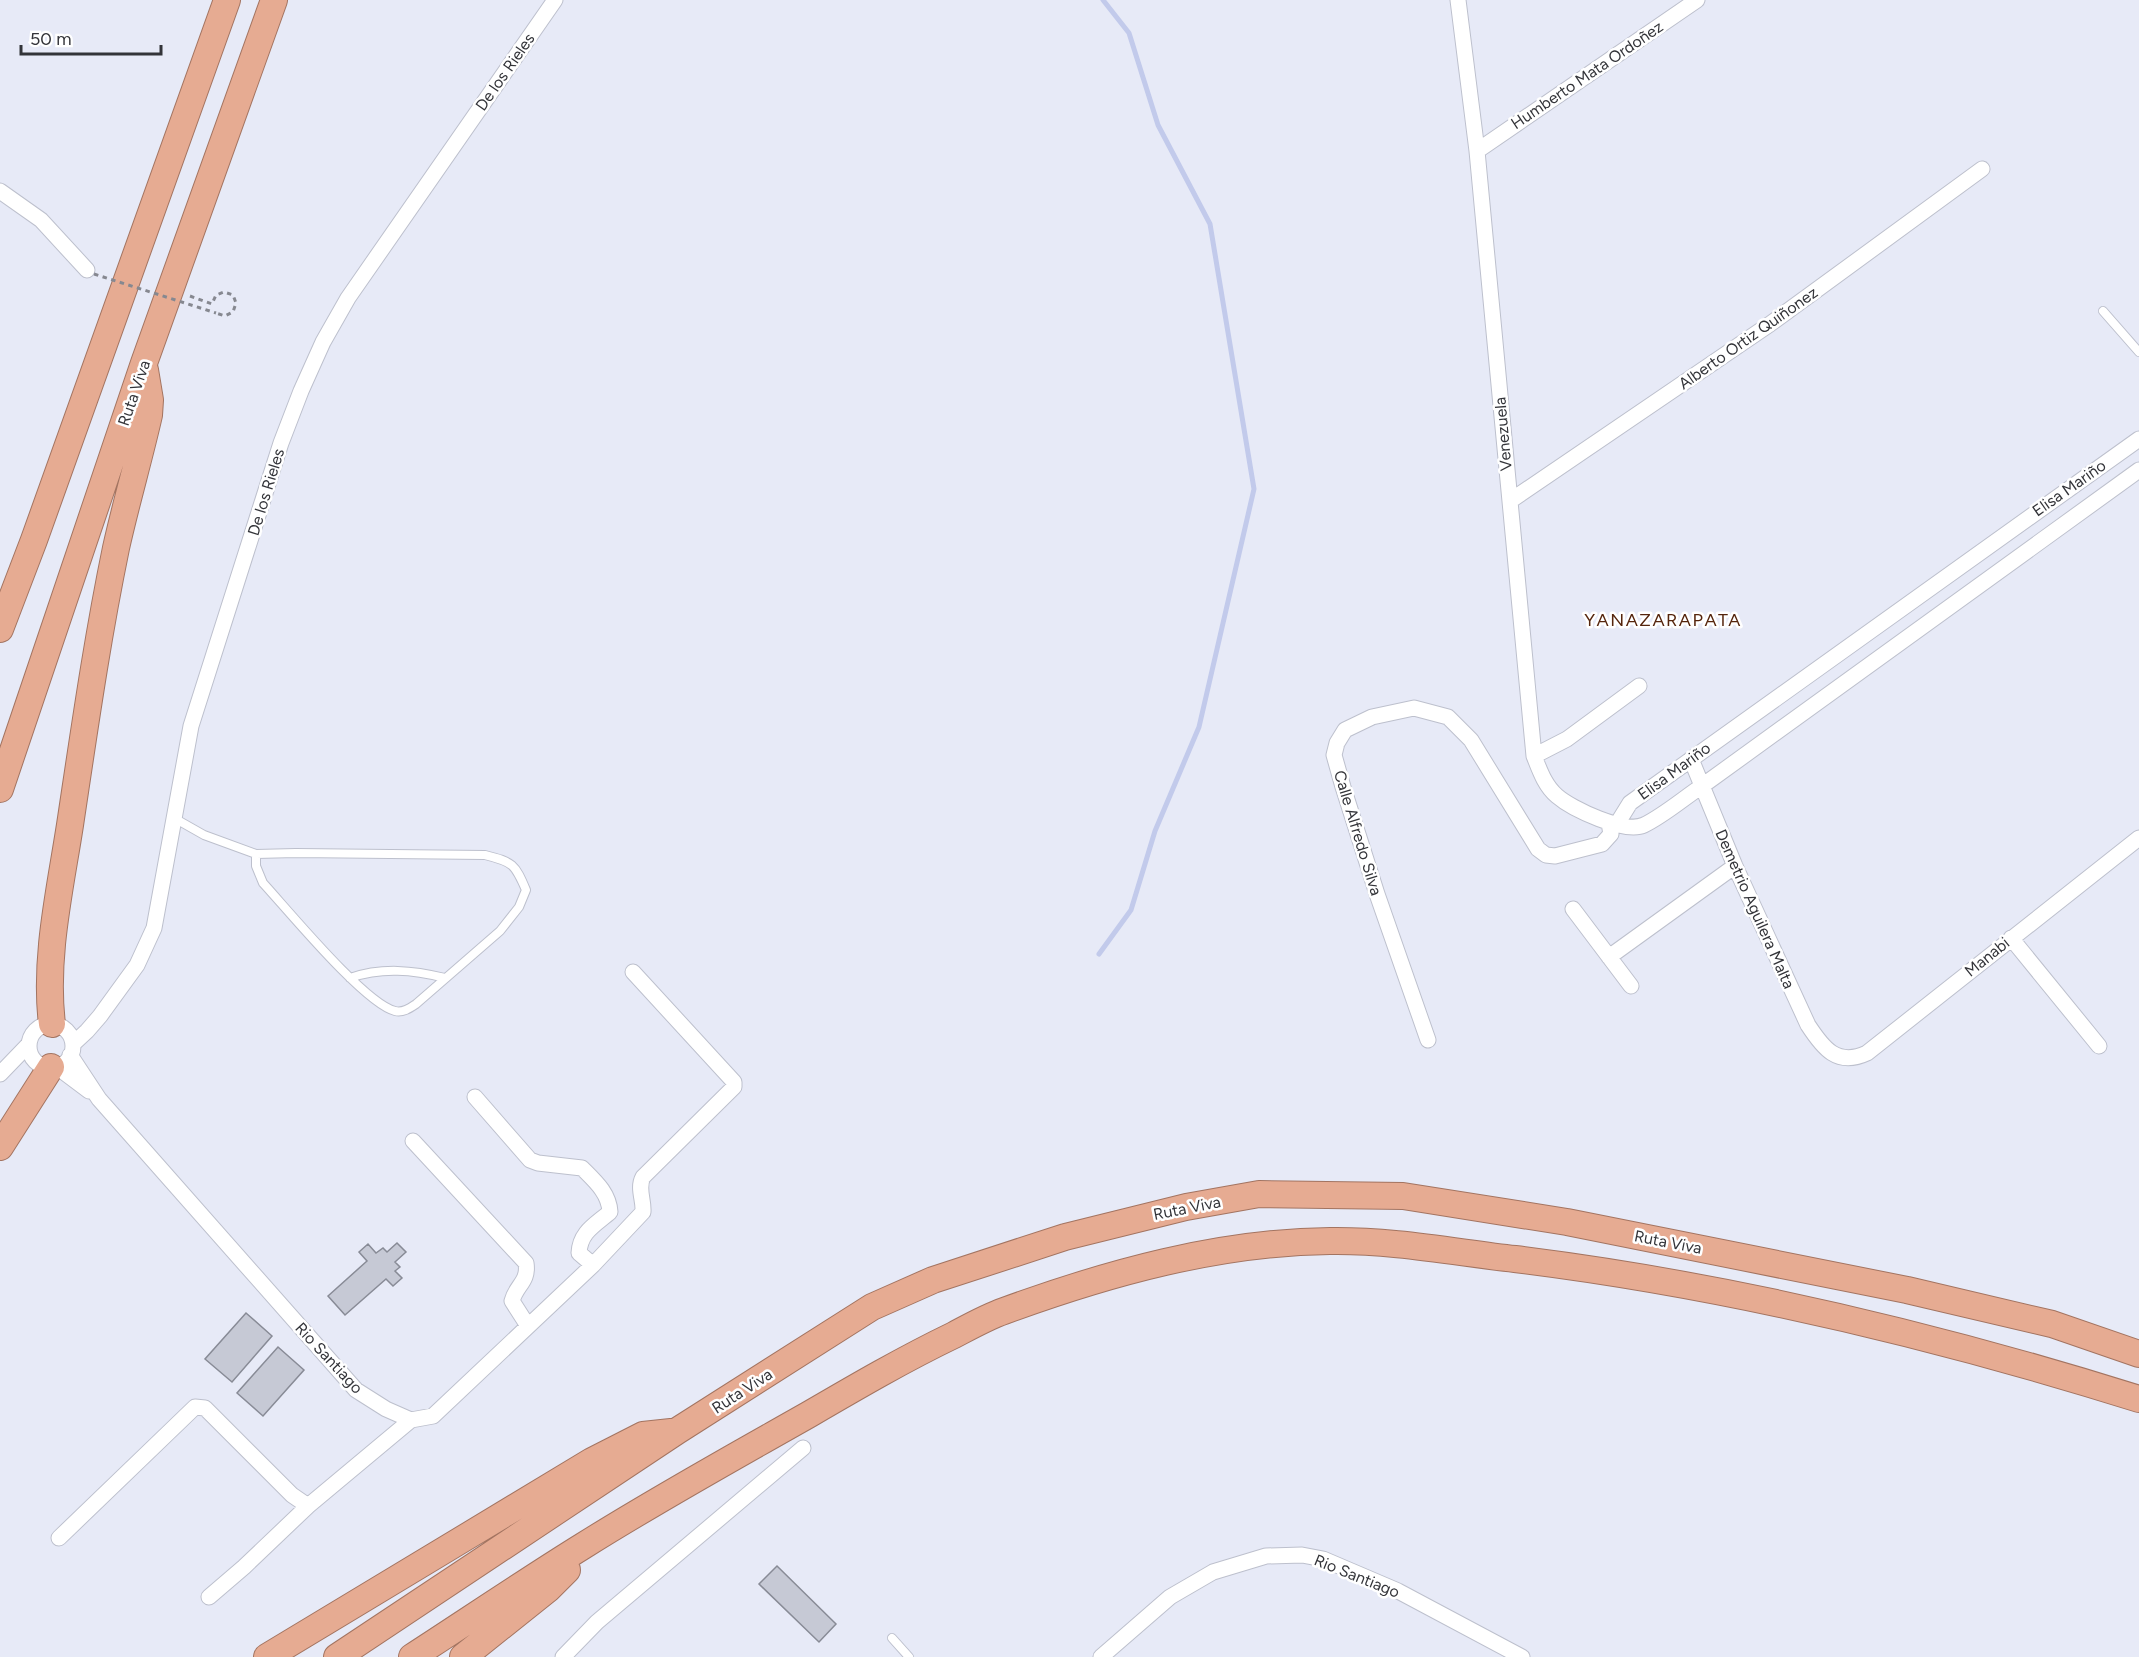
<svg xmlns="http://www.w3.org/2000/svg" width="2139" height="1657" viewBox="0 0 2139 1657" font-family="Figtree,sans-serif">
	<rect width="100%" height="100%" fill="#e7eaf7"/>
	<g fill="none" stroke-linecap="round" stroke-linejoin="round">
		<path stroke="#c2caeb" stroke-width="5" d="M1099,954l32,-44 24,-79 44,-104 55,-238 -44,-265 -52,-99 -29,-92 -26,-33"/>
	</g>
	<path fill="#c6c9d5" stroke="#888b96" stroke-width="1.5" d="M397,1243l9,9 -11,10 5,5 -5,4 7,7 -9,8 -7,-7 -41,36 -17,-19 39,-35 -8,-9 9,-8 8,9 7,-5 4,4z
		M246,1313l26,23 -40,46 -27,-23z
		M278,1347l26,23 -41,46 -26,-23z
		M777,1566l59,58 -17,18 -60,-58z"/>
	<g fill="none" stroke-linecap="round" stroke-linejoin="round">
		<defs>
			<path id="service" d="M2103,311l36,41
				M174,818l30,17 52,19 40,-1 189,2c28,7 30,9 41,35l-7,17 -19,24 -84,73c-6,4 -13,9 -21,7 -30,-7 -108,-102 -132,-128l-7,-17v-12
				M350,978c32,-11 63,-8 95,0
				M892,1638l17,19"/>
			<path id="minor" d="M1458,0l19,151 57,605c6,15 11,30 23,40 15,13 68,38 87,29 19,-9 40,-27 58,-39l437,-316
				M1477,151l220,-151
				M0,191l41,29 46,50
				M1510,501l260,-177 212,-155
				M1534,756l33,-17 72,-53
				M1691,759l44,107 73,159c15,23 29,42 59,28l272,-215
				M1617,824l13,-21 509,-364
				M1573,909l58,77
				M2011,938l88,108
				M1609,957l126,-91
				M29 1046a22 22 0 1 1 44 0a22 22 0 1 1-44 0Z
				M1428,1040l-51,-146 -34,-107 -9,-32 3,-12 8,-13 27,-13 42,-9 34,9 23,23 67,109 8,6 9,1 47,-12 9,-10 -2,-11
				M73,1044l14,-13 13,-15 37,-51 17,-37 37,-202 90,-283 20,-52 22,-49 25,-44 207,-298
				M70,1055l29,44 257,291 30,19 25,11 22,-4 160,-151 50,-53c1,-12 -6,-24 0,-35l91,-90v-5l-101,-110
				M57,1067l32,24
				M0,1074l29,-30
				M475,1097l55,63 8,3 44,5c13,13 27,25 28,44 -15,13 -30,20 -31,41l14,12
				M413,1141l113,122c3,19 -10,22 -14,38l16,25
				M59,1538l136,-131 10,1 87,87 16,11
				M209,1597l35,-30 64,-61 103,-86
				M563,1657l34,-35 206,-174
				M1101,1657l69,-60 43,-25 53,-16 36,-1 21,4 75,32 124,66"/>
			<path id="trunk" d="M0,629l34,-89 193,-540
				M0,789l144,-426 130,-363
				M52,1024c-8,-66 8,-134 18,-199 14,-93 27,-185 46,-277 10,-45 23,-89 33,-133l1,-15 -5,-30
				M0,1147l51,-80
				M267,1657l325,-196 51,-26 28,-3
				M337,1657l340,-226 195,-124 61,-27 132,-43 121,-30 73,-13 144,2 164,26 340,68 145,34 87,30
				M412,1657c57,-37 113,-75 171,-111 73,-46 149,-88 225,-131 48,-28 96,-56 146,-80 17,-9 33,-18 50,-24 104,-38 215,-69 326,-70 62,-1 124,11 185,18 211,26 420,76 624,140
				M463,1657l85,-68 19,-19"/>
		</defs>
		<use href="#service" stroke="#bdc0cd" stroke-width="10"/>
		<use href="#minor" stroke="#bdc0cd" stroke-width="17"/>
		<use href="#trunk" stroke="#a37461" stroke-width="28"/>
		<path stroke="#868890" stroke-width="3" stroke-dasharray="4.5 4.5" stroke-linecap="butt" d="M190,296l22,8 4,-9 8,-3 9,3 3,8 -3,9 -8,4 -9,-3"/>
		<use href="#service" stroke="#fff" stroke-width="8"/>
		<use href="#minor" stroke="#fff" stroke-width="15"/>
		<use href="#trunk" stroke="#e6ab92" stroke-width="26"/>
		<path stroke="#868890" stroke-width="3" stroke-dasharray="4.5 4.5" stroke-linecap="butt" d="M94,274l122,39"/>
	</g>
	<g text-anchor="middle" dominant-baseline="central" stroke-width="5" stroke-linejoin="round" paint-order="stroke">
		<g font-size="16" fill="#333439" stroke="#fff">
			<text transform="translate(505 72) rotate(-55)">De los Rieles</text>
			<text transform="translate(1587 75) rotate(-34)">Humberto Mata Ordoñez</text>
			<text transform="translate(1748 338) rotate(-35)">Alberto Ortiz Quiñonez</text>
			<text transform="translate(134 393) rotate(-71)">Ruta Viva</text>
			<text transform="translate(1503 434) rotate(-95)">Venezuela</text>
			<text transform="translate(2069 488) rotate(-35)">Elisa Mariño</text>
			<text transform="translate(266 492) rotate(-73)">De los Rieles</text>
			<text transform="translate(1674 771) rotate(-36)">Elisa Mariño</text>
			<text transform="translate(1358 833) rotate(73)">Calle Alfredo Silva</text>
			<text transform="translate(1755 909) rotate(66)">Demetrio Aguilera Malta</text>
			<text transform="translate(1987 957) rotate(-39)">Manabi</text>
			<text transform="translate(1187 1208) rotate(-11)">Ruta Viva</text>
			<text transform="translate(1668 1242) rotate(11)">Ruta Viva</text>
			<text transform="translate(329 1358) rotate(47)">Rio Santiago</text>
			<text transform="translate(742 1391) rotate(-33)">Ruta Viva</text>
			<text transform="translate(1357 1576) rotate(22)">Rio Santiago</text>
		</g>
		<g font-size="18" letter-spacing="1.5" fill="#55250d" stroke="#fff">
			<text x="1663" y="620">YANAZARAPATA</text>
		</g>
	</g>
	<path d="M21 45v9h140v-9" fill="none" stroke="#333439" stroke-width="3"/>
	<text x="30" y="45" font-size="18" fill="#333439" stroke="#ffffff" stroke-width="4.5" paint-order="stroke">50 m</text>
</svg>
